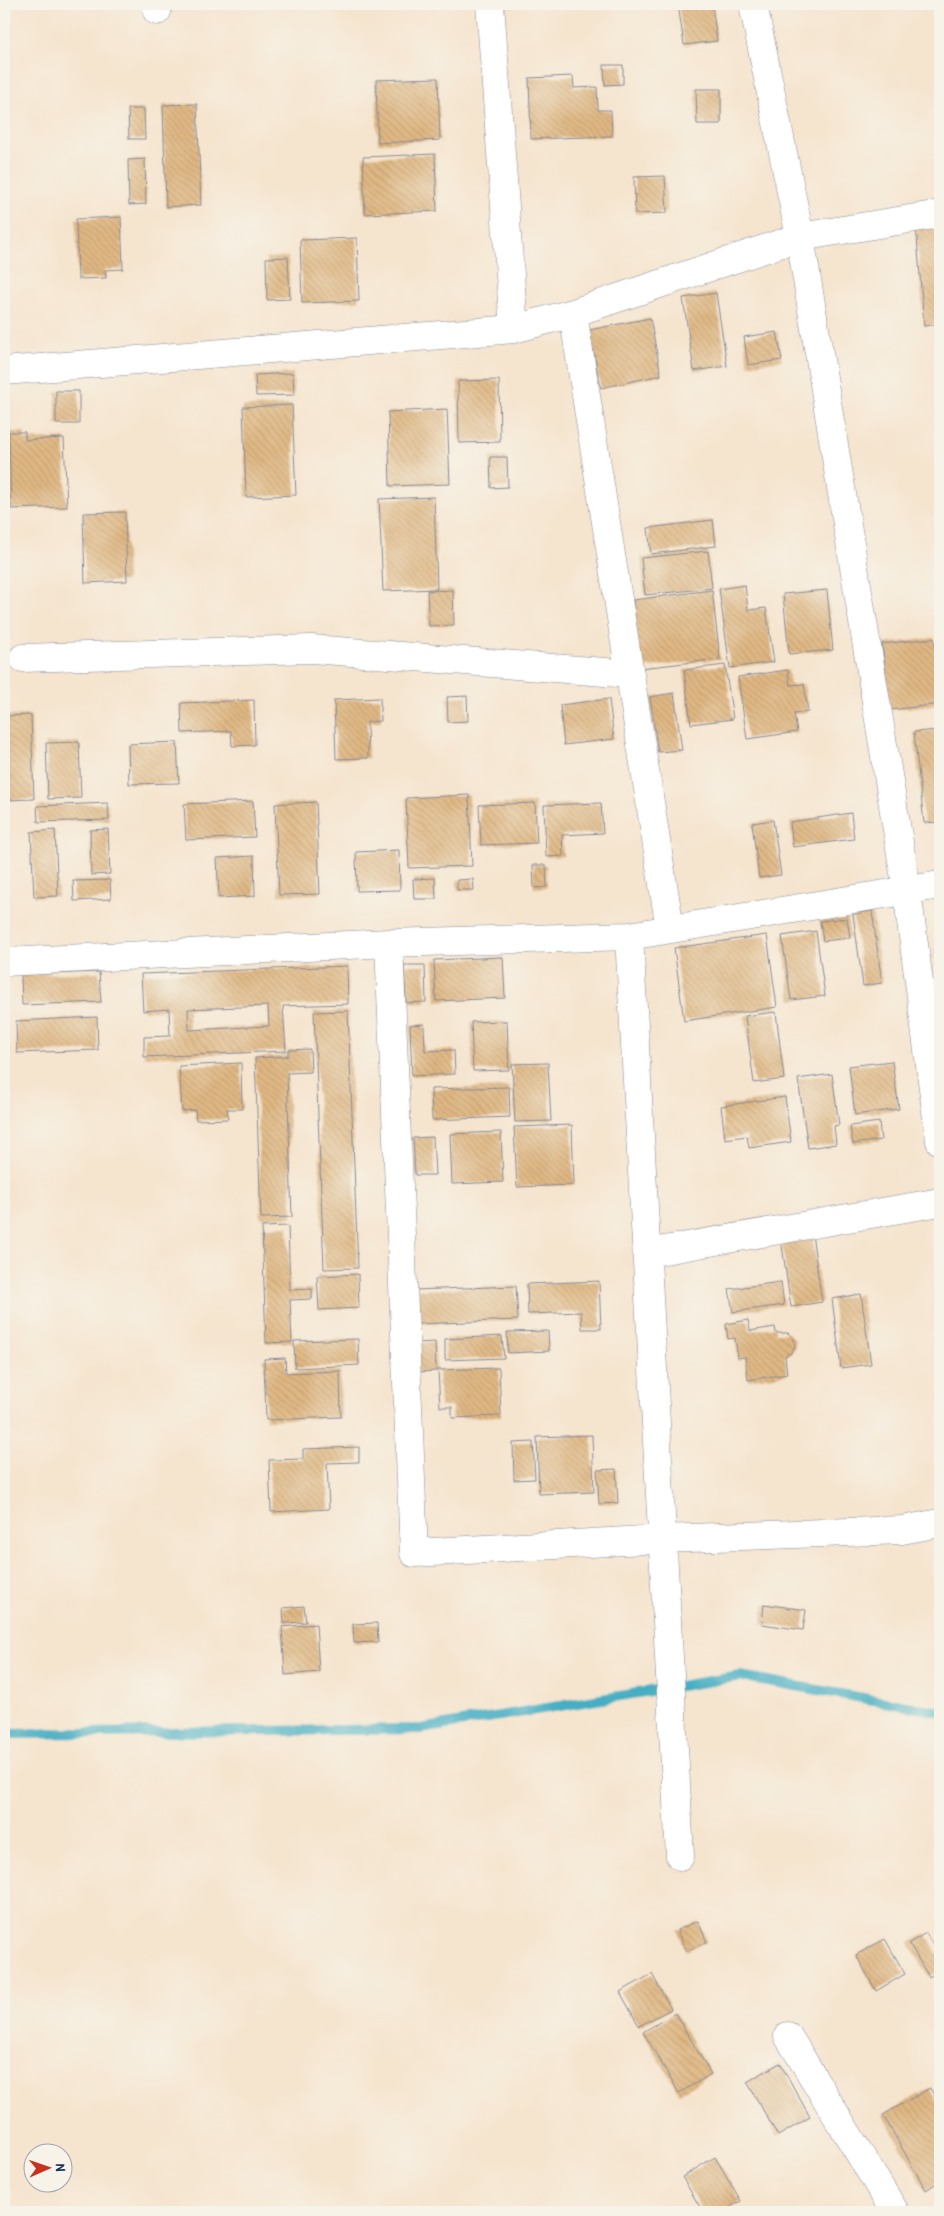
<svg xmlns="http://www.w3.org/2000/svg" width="944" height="2216" viewBox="0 0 944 2216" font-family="'Patrick Hand',sans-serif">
	<defs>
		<pattern id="building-back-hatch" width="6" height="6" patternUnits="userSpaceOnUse" patternTransform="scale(1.25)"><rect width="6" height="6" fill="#e0b883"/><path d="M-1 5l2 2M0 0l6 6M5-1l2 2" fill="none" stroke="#c09e74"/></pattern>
	</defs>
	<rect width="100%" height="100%" fill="#f7f3e8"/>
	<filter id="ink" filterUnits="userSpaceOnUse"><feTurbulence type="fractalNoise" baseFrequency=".02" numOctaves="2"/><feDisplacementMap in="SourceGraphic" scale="10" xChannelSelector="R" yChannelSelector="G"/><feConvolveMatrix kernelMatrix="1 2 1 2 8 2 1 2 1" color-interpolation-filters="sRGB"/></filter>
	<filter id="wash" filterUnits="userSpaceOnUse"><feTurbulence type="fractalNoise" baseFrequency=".0096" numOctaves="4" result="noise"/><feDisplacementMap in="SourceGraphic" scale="20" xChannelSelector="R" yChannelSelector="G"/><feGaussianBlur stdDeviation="1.12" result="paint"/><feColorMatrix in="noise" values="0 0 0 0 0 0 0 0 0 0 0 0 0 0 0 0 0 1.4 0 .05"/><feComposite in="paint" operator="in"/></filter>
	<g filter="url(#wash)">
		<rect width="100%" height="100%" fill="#f5e4ce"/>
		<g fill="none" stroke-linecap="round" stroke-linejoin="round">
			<path stroke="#44aec3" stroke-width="10" d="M4,1734l417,-5 319,-53 200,36"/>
		</g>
		<g id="blocks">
			<path fill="url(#building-back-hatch)" fill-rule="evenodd" d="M678,4h34l5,37 -33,4z
				M604,65h19v19l-18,1z
				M573,76l1,12 23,-1 1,23h13l1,26 -81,3 -2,-61z
				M438,78l2,62 -62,3 -2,-63z
				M696,89h25v35h-24z
				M197,104l4,101 -35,2 -3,-102z
				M128,109h16l1,30h-16z
				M435,154l2,57 -72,3 -2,-57z
				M145,159l1,45 -17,1 -1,-45z
				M665,176l2,37 -32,1 -1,-37z
				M121,217l2,52 -18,1 1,8 -28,1 -2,-60z
				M940,224v100l-16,2 -8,-101z
				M357,238l2,63 -57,2 -2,-63z
				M288,257l2,42 -23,1 -1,-42z
				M716,293l11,73 -33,5 -11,-73z
				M650,318l11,57 -60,13 -12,-58z
				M777,332l5,28 -34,5 -4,-28z
				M293,373l1,22 -38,1 -1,-21z
				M499,380l1,62 -41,1 -1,-62z
				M56,391h23v33h-23z
				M292,405l4,90 -50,2 -3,-90z
				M447,409l3,75 -60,2 -2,-74z
				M9,432h16v8l39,-2 3,69 -56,2z
				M490,457h17l1,30 -17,1z
				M434,497l3,92 -54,2 -4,-92z
				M125,512l2,69 -42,2 -2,-70z
				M713,520l3,26 -65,8 -3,-26z
				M708,551l4,37 -67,7 -4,-37z
				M745,585l3,25 18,-2 8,54 -44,6 -11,-79z
				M453,590l1,35 -25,1 -2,-35z
				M712,590l8,69 -79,9 -8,-68z
				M827,590l6,60 -44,4 -6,-60z
				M934,638l6,66 -50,6 -8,-66z
				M725,665l8,54 -42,5 -7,-54z
				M788,670l2,15 14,-1 4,28 -14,2 3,18 -50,7 -9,-62z
				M674,693l8,57 -24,2 -8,-55z
				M467,696l1,25 -20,1 -1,-25z
				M380,698l1,23 -14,1 1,36 -32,1 -2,-59z
				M609,699l5,40 -50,6 -4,-40z
				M254,700l1,45 -23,1 -1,-15 -49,2 -1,-30z
				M31,715l3,84 -30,1v-84z
				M940,730v92l-16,1 -10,-91z
				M79,742l2,56 -33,1 -2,-56z
				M177,742l2,41 -50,1 -1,-40z
				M469,795l3,71 -63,2 -3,-70z
				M253,801l2,36 -69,3 -2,-36z
				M316,802l4,92 -41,1 -4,-91z
				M108,803l1,17 -71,2 -1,-16z
				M535,803l2,40 -56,2 -2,-40z
				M601,803l2,30 -41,2 1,21 -17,1 -2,-52z
				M851,813l3,26 -61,8 -3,-25z
				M773,820l8,55 -22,3 -7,-55z
				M108,829l2,45 -19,1 -1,-45z
				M55,830l3,66 -24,1 -3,-65z
				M399,850l1,40 -43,1 -1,-39z
				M254,856l1,40 -36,2 -2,-40z
				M533,865h13l1,22 -13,1z
				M435,878l1,21h-22l-1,-20z
				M473,879l1,11h-17v-10z
				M110,880l1,19 -37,2 -1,-20z
				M937,908h3v15h-1z
				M872,911l10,72 -19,3 -10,-72z
				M847,918l3,20 -27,3 -3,-20z
				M816,931l9,65 -34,4 -9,-64z
				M767,935l10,72 -93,14 -10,-73z
				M940,947v26h-3l-2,-25z
				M503,957l2,41 -69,3 -2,-41z
				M404,965h21l1,37 -20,1z
				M347,966l1,38 -65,2 3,45 -142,6v-20l26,-1 -1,-27 -26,2 -2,-37zM268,1006l1,20 -80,4 -1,-21z
				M99,972l2,30 -79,3 -1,-30z
				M348,1011l10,257 -34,1 -10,-257z
				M776,1012l8,67 -30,4 -9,-67z
				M97,1017l1,33 -81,3 -1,-32z
				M507,1021l2,49 -36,1 -2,-49z
				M424,1024l1,27 29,-1 1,24 -43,2 -2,-51z
				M310,1049l1,23 -24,1 5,144 -31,1 -6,-160 33,-2v-6z
				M892,1061l7,48 -44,6 -6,-49z
				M241,1063l1,46h-15l1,10 -32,1 -1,-10 -13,1 -3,-45z
				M548,1063l3,58 -36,1 -3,-58z
				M832,1074l7,51 -5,1 2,18 -28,4 -10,-69z
				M509,1087l1,30 -78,3 -1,-31z
				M785,1097l6,45 -42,6 -2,-12 -22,3 -4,-33z
				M879,1122l2,18 -28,4 -3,-18z
				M572,1125l2,60 -57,2 -3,-60z
				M501,1132l2,50 -51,2 -2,-50z
				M433,1137l2,38h-20l-2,-37z
				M288,1226l2,64 22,-1v10l-22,1 2,42 -26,1 -4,-116z
				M812,1234l10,68 -31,5 -10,-68z
				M358,1274l1,34 -40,2 -2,-34z
				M599,1281l2,48h-19l-1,-17 -53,2 -1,-30z
				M781,1282l3,23 -51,7 -4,-23z
				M516,1286l2,34 -102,4 -1,-34z
				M861,1294l10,70 -30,4 -9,-69z
				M748,1320l2,11 25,-4 1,6h12l6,6 1,7 -4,7 -6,3 2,18 -39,6 -3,-23 -7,1 -3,-20 -7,1 -2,-15z
				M548,1331l1,20 -41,2 -1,-21z
				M502,1336l2,22 -59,2v-21z
				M358,1339l1,26 -64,3 -1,-27z
				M435,1342l1,29 -18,1 -1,-29z
				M285,1358l1,15 54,-2 1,46 -75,3 -2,-61z
				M499,1368l2,48 -49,2v-11h-12l-2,-37z
				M592,1435l2,57 -55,2 -2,-57z
				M533,1442l2,37 -21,1 -1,-37z
				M359,1447v15l-32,1 2,46 -58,3 -2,-52 34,-1v-10z
				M616,1469l2,34 -19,1 -2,-34z
				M764,1604l42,6 -3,20 -41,-6z
				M304,1606l2,16 -22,1 -1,-15z
				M377,1623l1,19 -24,1 -1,-19z
				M316,1624l3,48 -34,3 -3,-48z
				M698,1921l9,21 -21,9 -9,-21z
				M926,1933l14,25v12l-11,7 -20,-34z
				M885,1939l20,35 -29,17 -20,-36z
				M652,1974l19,35 -32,17 -19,-34z
				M675,2013l36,61 -32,19 -36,-61z
				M780,2063l30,54 -32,19 -31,-54z
				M930,2088l10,18v75l-14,9 -43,-75z
				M715,2157l26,44 -19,11h-19l-21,-35z
				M940,2206v6h-7l-1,-2z"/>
		</g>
	</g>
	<g filter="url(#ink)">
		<use href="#blocks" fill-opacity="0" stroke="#888a96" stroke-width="1"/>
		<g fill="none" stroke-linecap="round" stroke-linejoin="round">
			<defs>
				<path id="minor" d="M490,4l24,325
					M753,4l47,233 107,654 33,250
					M157,11l1,-7
					M573,313l97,616
					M4,371l510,-42 59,-16 227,-76 140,-23
					M23,658l289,-9 318,25
					M629,936l51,920
					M389,943l25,610 248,-14 240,-9 38,-7
					M4,962l385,-19 240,-7 311,-51
					M647,1253l293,-51
					M788,2036l107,176"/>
			</defs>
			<use href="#minor" stroke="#888a96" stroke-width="29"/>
			<use href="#minor" stroke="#fff" stroke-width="28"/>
		</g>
	</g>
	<rect width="944" height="2216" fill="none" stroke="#f7f3e8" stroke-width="20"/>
	<g transform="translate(48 2168) rotate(88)"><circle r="24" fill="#f7f3e8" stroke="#9fa5b1"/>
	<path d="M0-4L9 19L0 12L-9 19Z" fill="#c8321e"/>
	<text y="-8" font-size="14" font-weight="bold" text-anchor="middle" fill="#1b2f5e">N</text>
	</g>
</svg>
